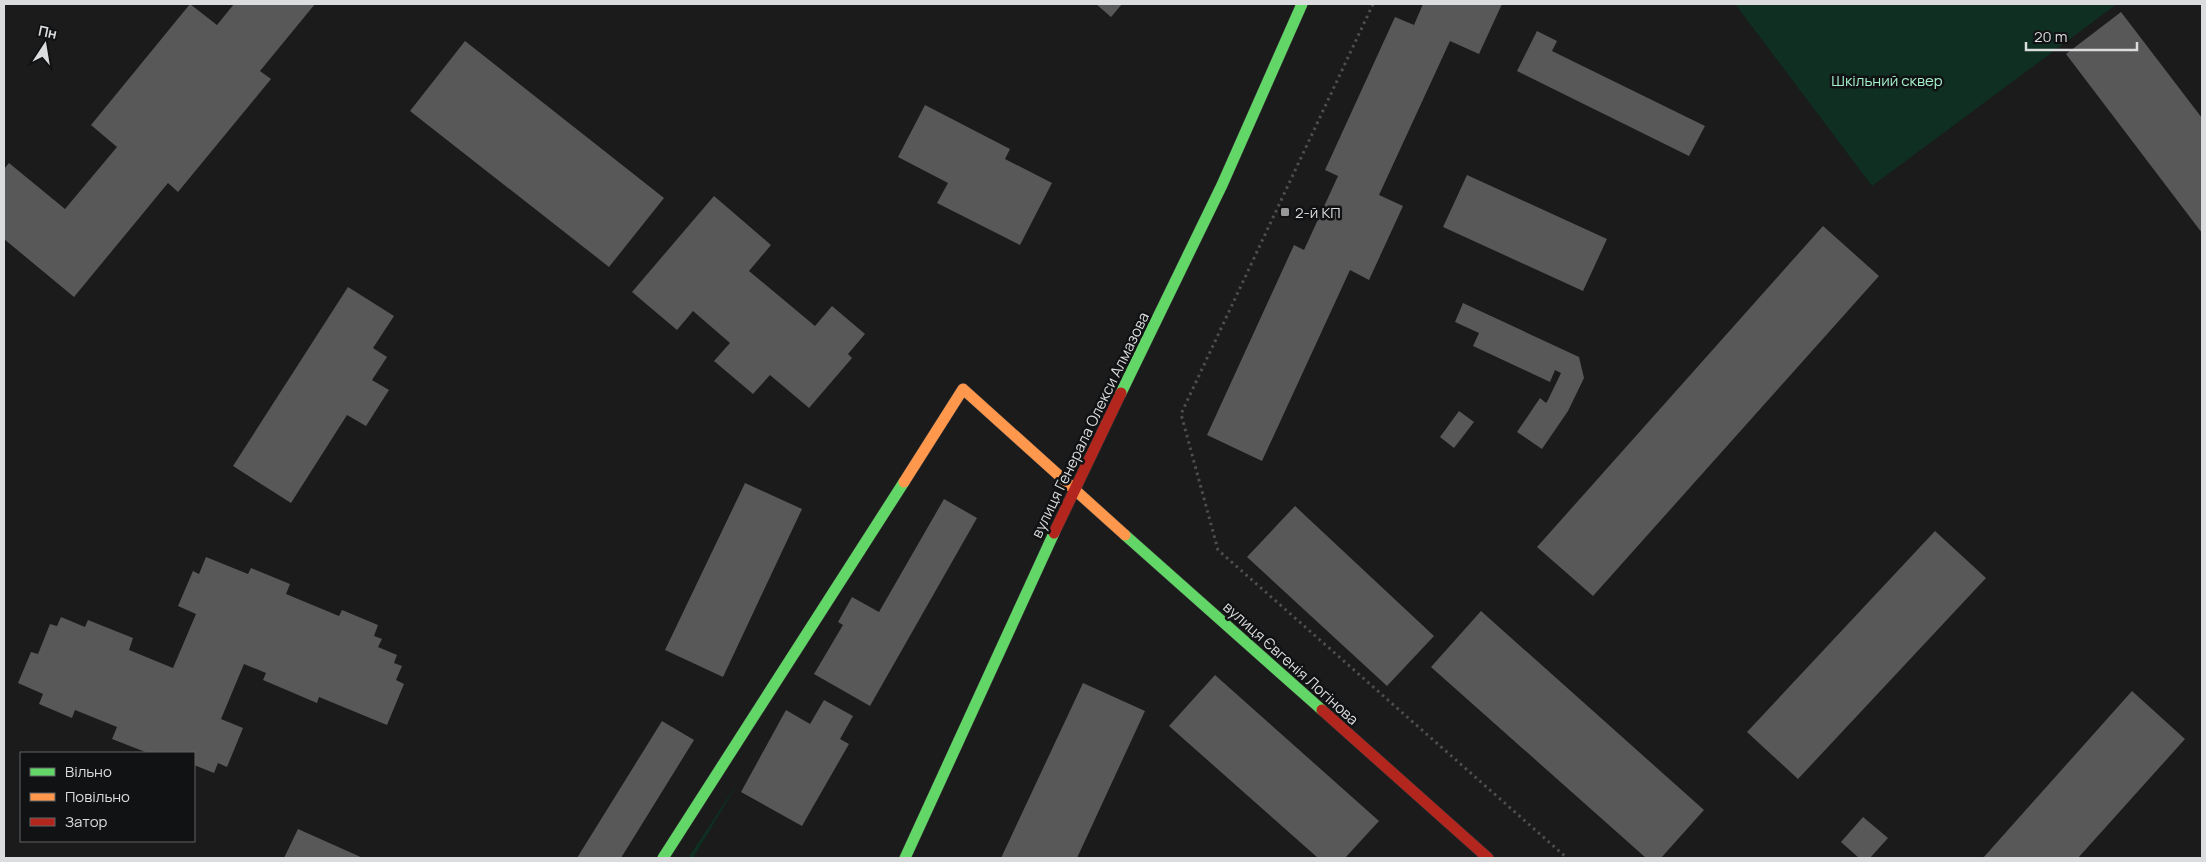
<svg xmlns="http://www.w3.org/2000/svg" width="2206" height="862" viewBox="0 0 2206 862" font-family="Manrope,sans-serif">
	<rect width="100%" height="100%" fill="#1b1b1c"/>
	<path fill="#0e2f21" d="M1735,4h382l-245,182z
		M741,778l-48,80h-5z"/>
	<path fill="#595858" d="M190,4l27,21 17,-21h81l-55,67 11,8 -93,113 -10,-9 -94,114 -70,-58v-70l5,-6 56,46 52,-62 -26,-22z
		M1096,4h26l-11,13z
		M1423,4h79l-23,50 -29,-13 -71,154 24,11 -34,74 -19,-10 -88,191 -55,-26 87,-190 10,5 34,-74 -13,-6 70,-153 19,8z
		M2121,12l81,106v115l-136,-179z
		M1537,31l20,10 -5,10 153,75 -16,30 -172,-85z
		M465,41l199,157 -55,69 -199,-156z
		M925,105l85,44 -5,10 47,24 -32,62 -83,-42 11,-20 -50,-26z
		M1467,175l140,64 -24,52 -140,-64z
		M714,196l57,49 -22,26 66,55 17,-20 33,28 -17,20 4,4 -43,50 -39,-33 -17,19 -39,-33 16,-18 -37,-32 -16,19 -45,-38z
		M1823,226l56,50 -286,320 -56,-49z
		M348,287l46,29 -21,32 14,9 -15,23 17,10 -23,36 -19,-11 -56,88 -58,-37z
		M1463,303l116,54 5,21 -16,33 -26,38 -25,-17 23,-34 6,5 2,-3 13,-27 -6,-3 -5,12 -77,-36 6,-13 -24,-11z
		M1459,411l15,11 -20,26 -14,-11z
		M745,483l57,26 -79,168 -58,-27z
		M944,499l33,19 -107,188 -56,-32 29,-49 -5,-3 14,-25 27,15z
		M1295,506l139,130 -47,50 -140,-129z
		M1935,531l51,47 -188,201 -51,-47z
		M206,557l42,17 3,-6 39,16 -4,10 53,22 3,-6 36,15 -4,11 8,3 -4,8 19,8 -3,8 8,3 -6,14 8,4 -17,41 -68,-28 -2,6 -54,-23 3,-7 -22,-9 -23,55 22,9 -16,39 -9,-4 -4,10 -20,-8v-12h-46l-36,-14 5,-12 -42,-17 -3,8 -33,-14 4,-10 -25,-11 13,-31 7,2 12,-30 7,2 4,-9 24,10 3,-7 45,18 -4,12 44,18 23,-54 -18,-8 15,-35 6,3z
		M1481,611l223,199 -43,48h-15l-215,-191z
		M1215,675l164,146 -34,37h-27l-149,-132z
		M1083,683l62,28 -68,147h-76z
		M2132,691l53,48 -107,119h-95z
		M824,700l29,16 -13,23 9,5 -47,82 -61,-34 45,-82 24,14z
		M662,721l32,19 -73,118h-44z
		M1863,817l25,21 -18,20h-11l-18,-16z
		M298,829l65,29h-79z"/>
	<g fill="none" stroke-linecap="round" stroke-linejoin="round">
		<defs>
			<path id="fast" d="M1121,393l101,-208 80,-181
				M1125,535l197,175
				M663,858l241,-376
				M905,858l149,-325"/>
			<path id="slow" d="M904,482l59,-93 162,146"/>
			<path id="jam" d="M1054,533l67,-140
				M1322,710l166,148"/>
		</defs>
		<use href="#fast" stroke="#363637" stroke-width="12"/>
		<use href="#slow" stroke="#363637" stroke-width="12"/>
		<use href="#jam" stroke="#363637" stroke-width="12"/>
		<path stroke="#504e4c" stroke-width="3" stroke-dasharray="2.5 4" stroke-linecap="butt" d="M1373,4l-192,410 37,136 349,308"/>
		<use href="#fast" stroke="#63d668" stroke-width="11"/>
		<use href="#slow" stroke="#ff974d" stroke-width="11"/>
		<use href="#jam" stroke="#b3261e" stroke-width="11"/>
	</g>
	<rect fill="#989899" stroke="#111214" stroke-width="2" x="1280" y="207" width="10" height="10" rx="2.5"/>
	<g text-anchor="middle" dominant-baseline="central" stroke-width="5" stroke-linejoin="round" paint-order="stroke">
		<g font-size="15" fill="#a4f0cb" stroke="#111214">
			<text x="1887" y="80">Шкільний сквер</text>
		</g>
		<g font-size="15" fill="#dbdcdd" stroke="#111214" text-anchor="start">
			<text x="1295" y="212">2-й КП</text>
		</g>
		<g font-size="15" fill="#dbdcdd" stroke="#111214">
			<text transform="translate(1090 425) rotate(-64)">вулиця Генерала Олекси Алмазова</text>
			<text transform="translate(1291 663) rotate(42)">вулиця Євгенія Логінова</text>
		</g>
	</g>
	<rect width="2206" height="862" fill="none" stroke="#dbdcdd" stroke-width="10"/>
	<rect x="20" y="752" width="175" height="90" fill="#111214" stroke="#626364"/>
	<rect x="30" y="768" width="25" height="8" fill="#63d668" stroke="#626364"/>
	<text x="65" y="777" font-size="15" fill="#dbdcdd">Вільно</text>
	<rect x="30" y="793" width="25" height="8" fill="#ff974d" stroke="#626364"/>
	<text x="65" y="802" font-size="15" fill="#dbdcdd">Повільно</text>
	<rect x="30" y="818" width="25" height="8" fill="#b3261e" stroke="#626364"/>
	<text x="65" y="827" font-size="15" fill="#dbdcdd">Затор</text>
	<g transform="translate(45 45) rotate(12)" stroke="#111214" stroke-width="4" paint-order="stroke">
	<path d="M0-4L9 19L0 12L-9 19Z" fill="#dbdcdd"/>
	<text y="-8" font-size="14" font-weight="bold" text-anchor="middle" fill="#dbdcdd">Пн</text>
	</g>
	<path d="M2026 42v8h111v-8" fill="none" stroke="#dbdcdd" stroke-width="2.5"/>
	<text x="2034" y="42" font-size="15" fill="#dbdcdd" stroke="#111214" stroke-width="4" paint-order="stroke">20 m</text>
</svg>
